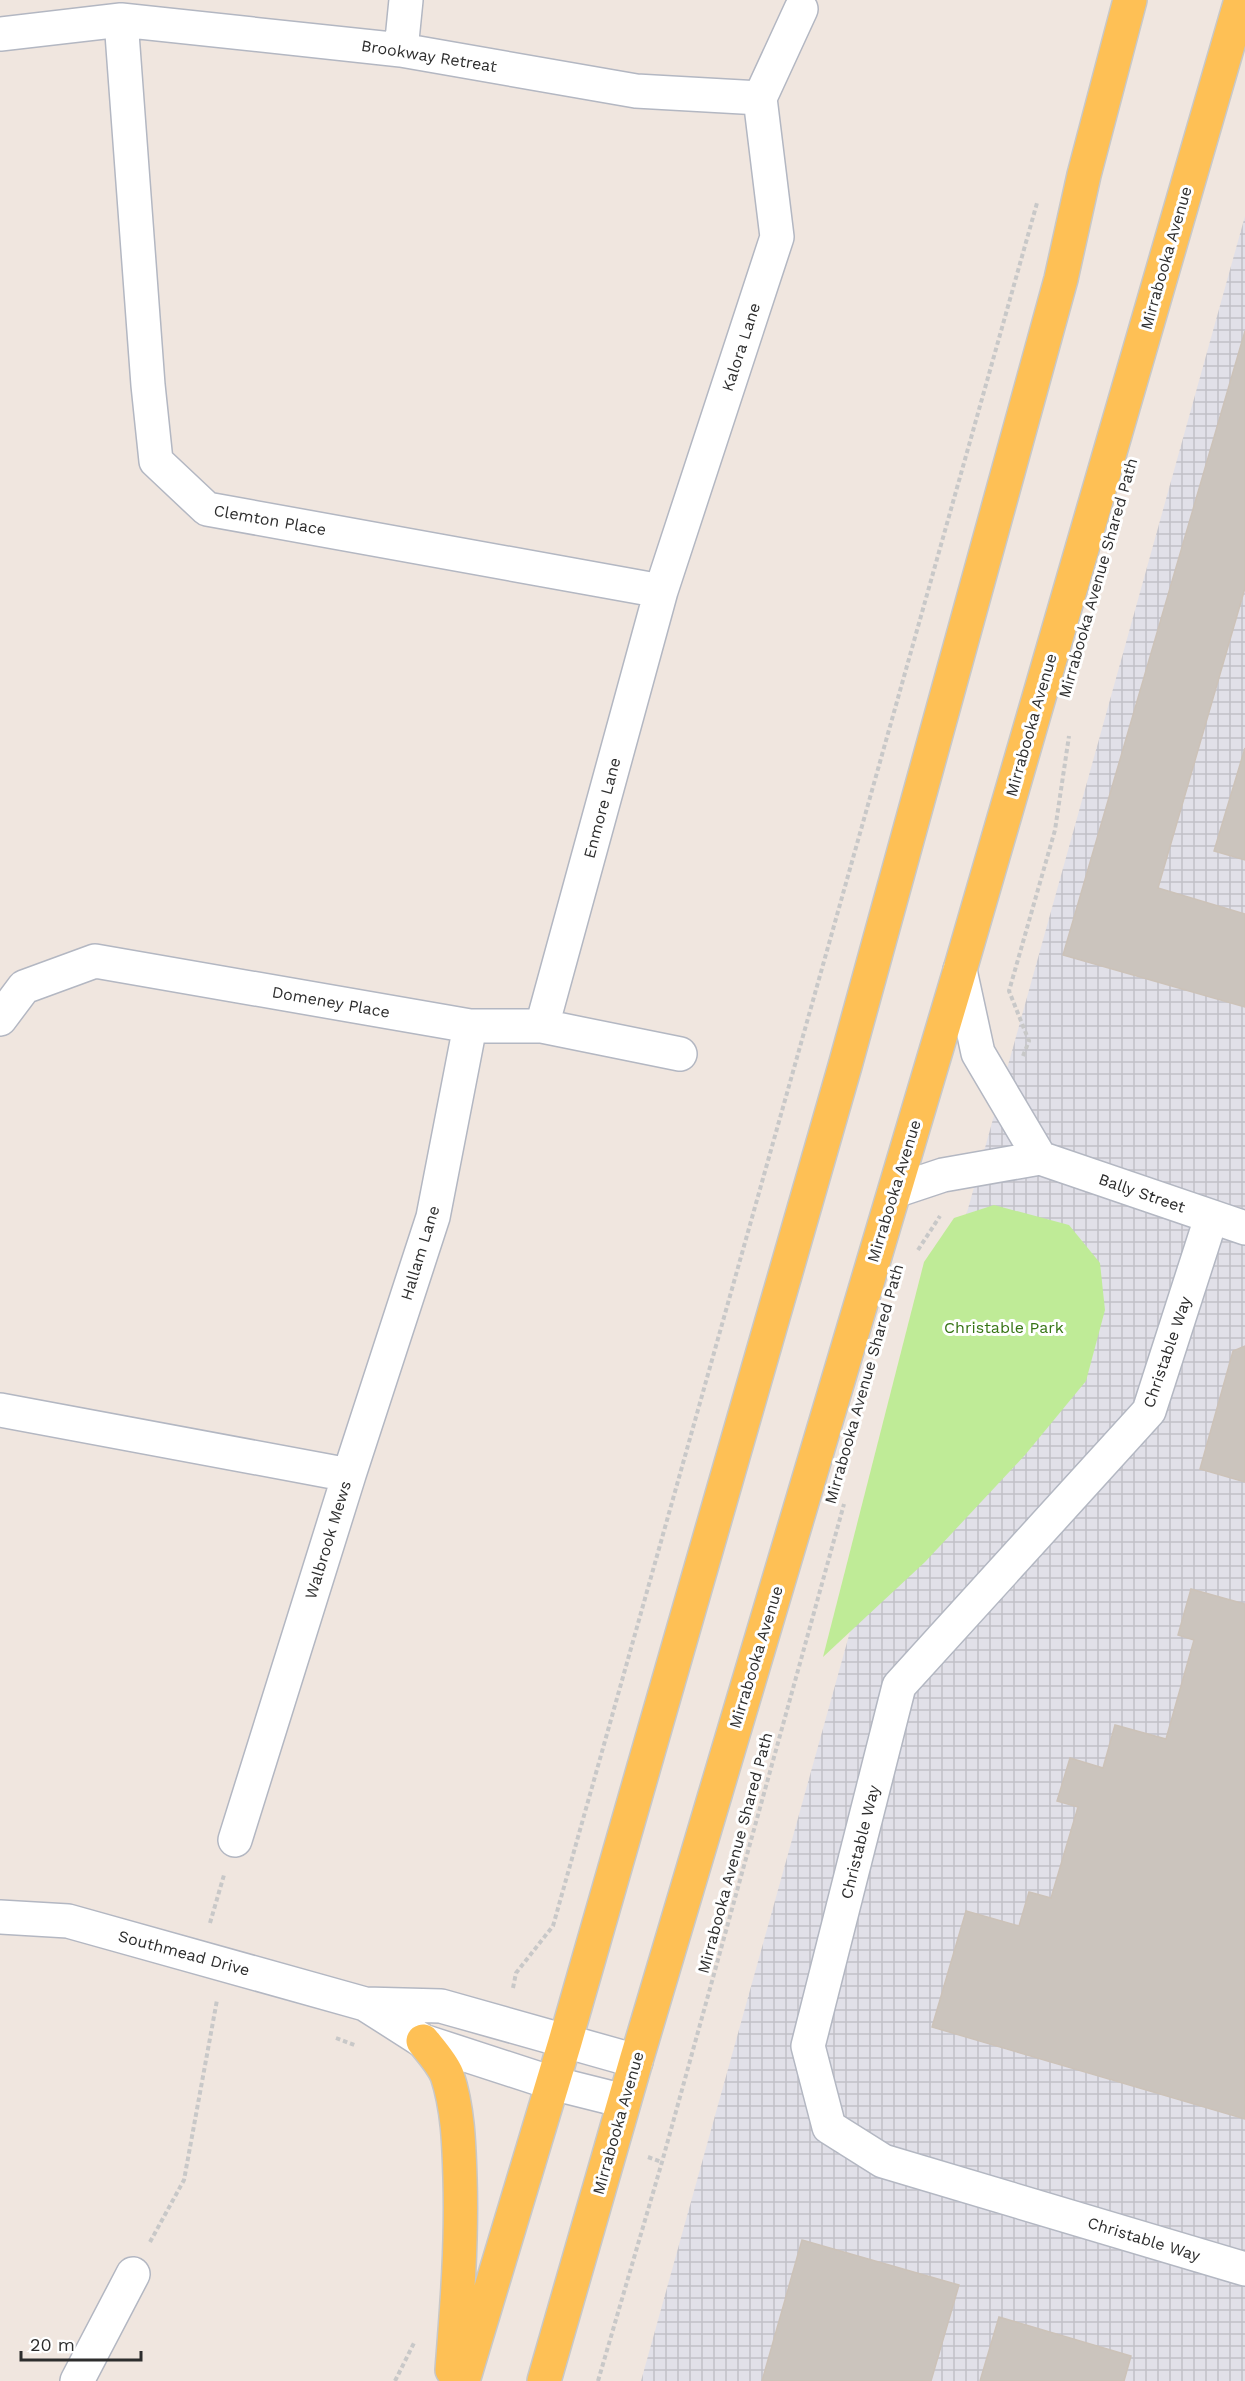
<svg xmlns="http://www.w3.org/2000/svg" width="1245" height="2381" viewBox="0 0 1245 2381" font-family="'Work Sans',sans-serif">
	<defs>
		<pattern id="industrial-grid" width="8" height="8" patternUnits="userSpaceOnUse" patternTransform="scale(1.5)"><rect width="8" height="8" fill="#e1e0e8"/><path d="M0 4h8M4 0v8" fill="none" stroke="#c1c0c7"/></pattern>
	</defs>
	<rect width="100%" height="100%" fill="#f0e6df"/>
	<path fill="url(#industrial-grid)" d="M1245,216v2165h-604l330,-1183z"/>
	<path fill="#bfeb97" d="M994,1205l75,20 31,38 5,47 -19,71 -61,74 -100,107 -102,95 101,-395 30,-44z"/>
	<path fill="#cbc4bd" stroke="#ccc2b8" stroke-width="1.5" d="M1245,331v257l-87,300 87,26v93l-182,-52z
		M1245,748v112l-31,-9z
		M1245,1346v136l-45,-13 33,-118z
		M1191,1589l54,15v515l-313,-92 34,-116 53,15 10,-34 22,6 27,-91 -21,-6 13,-43 33,10 12,-43 51,14 28,-99 -16,-5z
		M802,2240l157,45 -28,96h-169z
		M999,2317l132,39 -7,25h-144z"/>
	<g fill="none" stroke-linecap="round" stroke-linejoin="round">
		<defs>
			<path id="minor" d="M121,20l27,365 8,76 51,48 454,82
				M0,34l121,-14 280,30 235,41 124,7 41,-89
				M401,50l5,-50
				M960,970l18,83 62,105
				M0,1019l24,-32 71,-26 375,65h72l138,28
				M542,1026l119,-435 116,-354 -17,-139
				M895,1191l48,-16 97,-17 205,70
				M1211,1218l-62,193 -250,275 -91,360 21,81 54,34 362,108
				M0,1410l349,65 -114,365
				M349,1475l84,-258 37,-191
				M77,2381l56,-107"/>
			<path id="tertiary" d="M0,1917l68,4 297,83 76,2 195,55
				M365,2004l58,37 129,42 72,18"/>
			<path id="primary" d="M423,2041c8,10 19,22 24,34 11,33 12,69 13,103 2,65 -3,128 -8,192
				M463,2381l102,-339 280,-976 216,-787 23,-104 46,-175
				M544,2381l92,-320 324,-1091 281,-970"/>
		</defs>
		<use href="#minor" stroke="#b3b7c2" stroke-width="36"/>
		<use href="#tertiary" stroke="#b3b7c2" stroke-width="36"/>
		<use href="#primary" stroke="#c8c8c8" stroke-width="36"/>
		<path stroke="#c8c8c8" stroke-width="4" stroke-dasharray="4.5 3" stroke-linecap="butt" d="M1023,1056l6,-15 -20,-50 46,-161 14,-94
			M918,1250l22,-34
			M210,1923l14,-48
			M513,1988l3,-15 37,-47 484,-1723
			M336,2038l21,8
			M648,2157l14,5
			M150,2242l34,-62 33,-180
			M395,2381l19,-38
			M598,2381l64,-219 182,-658"/>
		<use href="#minor" stroke="#fff" stroke-width="33"/>
		<use href="#tertiary" stroke="#fff" stroke-width="33"/>
		<use href="#primary" stroke="#fec055" stroke-width="33"/>
	</g>
	<g text-anchor="middle" dominant-baseline="central" stroke-width="6" stroke-linejoin="round" paint-order="stroke">
		<g font-size="16" fill="#2d2d2d" stroke="#fff">
			<text transform="translate(429 56) rotate(9)">Brookway Retreat</text>
			<text transform="translate(1166 258) rotate(-74)">Mirrabooka Avenue</text>
			<text transform="translate(741 347) rotate(-72)">Kalora Lane</text>
			<text transform="translate(270 520) rotate(10)">Clemton Place</text>
			<text transform="translate(1098 578) rotate(-74)">Mirrabooka Avenue Shared Path</text>
			<text transform="translate(1031 725) rotate(-74)">Mirrabooka Avenue</text>
			<text transform="translate(602 808) rotate(-75)">Enmore Lane</text>
			<text transform="translate(331 1002) rotate(10)">Domeney Place</text>
			<text transform="translate(894 1191) rotate(-73)">Mirrabooka Avenue</text>
			<text transform="translate(1142 1193) rotate(19)">Bally Street</text>
			<text transform="translate(420 1253) rotate(-73)">Hallam Lane</text>
			<text transform="translate(1167 1352) rotate(-71)">Christable Way</text>
			<text transform="translate(864 1384) rotate(-74)">Mirrabooka Avenue Shared Path</text>
			<text transform="translate(328 1540) rotate(-73)">Walbrook Mews</text>
			<text transform="translate(756 1657) rotate(-73)">Mirrabooka Avenue</text>
			<text transform="translate(860 1842) rotate(-76)">Christable Way</text>
			<text transform="translate(735 1853) rotate(-75)">Mirrabooka Avenue Shared Path</text>
			<text transform="translate(184 1953) rotate(15)">Southmead Drive</text>
			<text transform="translate(618 2123) rotate(-74)">Mirrabooka Avenue</text>
			<text transform="translate(1144 2239) rotate(17)">Christable Way</text>
		</g>
		<g font-size="16" fill="#357414" stroke="#fff">
			<text x="1004" y="1327">Christable Park</text>
		</g>
	</g>
	<path d="M21 2351v9h120v-9" fill="none" stroke="#2d2d2d" stroke-width="3"/>
	<text x="30" y="2351" font-size="18" fill="#2d2d2d" stroke="#ffffff" stroke-width="4.5" paint-order="stroke">20 m</text>
</svg>
